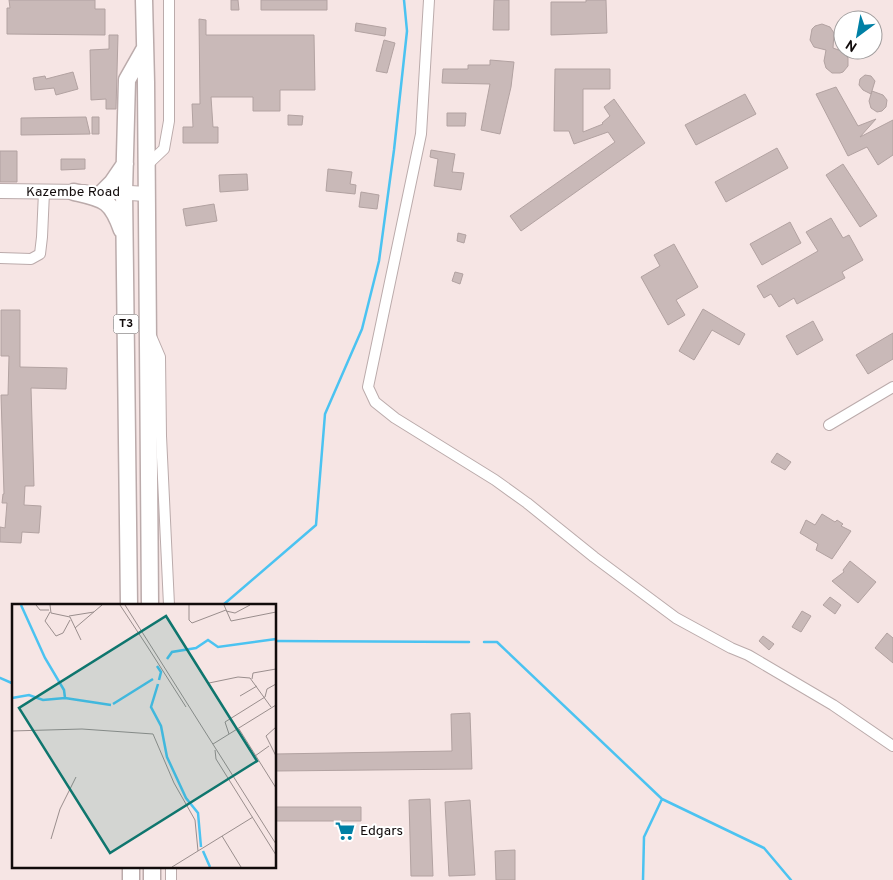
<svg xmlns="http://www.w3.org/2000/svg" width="893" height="880" viewBox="0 0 893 880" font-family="Overpass,sans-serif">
	<rect width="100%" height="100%" fill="#f6e5e4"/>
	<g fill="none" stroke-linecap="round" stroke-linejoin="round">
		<path stroke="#4bc3f1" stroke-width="2.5" d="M223,605l93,-80 9,-111 37,-85 17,-68 15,-111 13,-119 -3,-31
			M275,641l194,1
			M484,642h13l165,157 102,49 27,32
			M0,678l14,6
			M643,880l1,-43 18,-38"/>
	</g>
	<path fill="#c9b9b8" stroke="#b2a2a1" d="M9,0h86v9h10v26l-98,-1v-26h3z
		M231,0h7l1,10h-8z
		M261,0h66v10h-66z
		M494,0h15v30h-16z
		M586,0h20l1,33 -56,2v-33h35z
		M199,19l7,1v15h108l1,55h-35v21h-27v-14h-42l2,30h5v16h-35v-16h10l-1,-23h8z
		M356,23l30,5 -1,8 -30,-5z
		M822,24l8,3 4,6 -1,15 11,4 4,6v8l-5,6 -3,1h-8l-6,-5 -2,-7 2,-11 -12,-3 -4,-7 2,-11 3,-3z
		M109,35h9l-2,74h-10v-10l-15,1 -1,-50 19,-1z
		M384,40l11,3 -8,30 -11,-2z
		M490,60l24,2 -3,25 -11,47 -19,-4 9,-46 -48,-1 1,-14h25v-4h22z
		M555,69h55v20h-27v43l20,-8 -1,-1 8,-7 -6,-9 10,-8 31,44 -124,88 -11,-15 105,-74 -7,-10 -34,12 -5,-13h-15z
		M73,72l5,17 -22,6 -2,-7 -19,2 -2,-12 12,-2 1,3z
		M865,75l6,1 4,5 -4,13 -8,-4 -4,-5 1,-6z
		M836,87l22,39 18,-7 -16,18 33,-17v35l-15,10 -11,-18 -19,9 -32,-62z
		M872,91l11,4 4,5 -1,7 -4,4 -5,1 -6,-4 -2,-7z
		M745,94l11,20 -60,31 -11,-20z
		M447,113h19l-1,13h-18z
		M288,115l15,1 -1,9h-14z
		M86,117l4,17 -69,1v-17z
		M92,117h7v17h-7z
		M777,148l11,20 -62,34 -11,-20z
		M431,150l24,4 -3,18 12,1 -3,17 -27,-4 4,-27 -8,-2z
		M0,151h17v31h-17z
		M61,159h24v10l-24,1z
		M843,164l34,52 -17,11 -34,-52z
		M328,169l24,3 -2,12 6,1 -1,9 -29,-3z
		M247,174l1,16 -28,2 -1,-17z
		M361,192l18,3 -2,14 -18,-2z
		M214,204l3,17 -31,5 -3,-17z
		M831,218l12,20 6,-3 14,25 -21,12 3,6 -48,26 -3,-6 -15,9 -8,-13 -7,4 -7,-12 61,-35 -12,-19z
		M790,222l11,21 -39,22 -12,-21z
		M458,233l8,2 -2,8 -7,-2z
		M674,244l24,43 -22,13 9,15 -17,10 -27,-48 19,-11 -6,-11z
		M455,272l8,2 -3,10 -8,-3z
		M703,309l42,25 -6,11 -27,-15 -18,30 -15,-9z
		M1,310h19v57l47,1 -1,21 -35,-1 3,98h-9l-1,19 17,1 -2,27 -17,-1 -1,11 -21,-1v-15l5,1 2,-25h-5l1,-9h1l-3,-99h7l1,-39h-8z
		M813,321l10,19 -26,15 -11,-19z
		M893,333v26l-25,15 -12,-19z
		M777,453l14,9 -6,8 -14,-8z
		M822,514l13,8 2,-2 6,4 -2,2 10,5 -19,28 -16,-9 2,-6 -18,-11 6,-13 9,5z
		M850,561l26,21 -18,21 -26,-22 12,-9 -1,-2z
		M830,597l11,8 -6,9 -12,-9z
		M802,611l9,5 -10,16 -9,-5z
		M887,633l6,5v25l-18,-15z
		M763,636l11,8 -5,6 -10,-9z
		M470,713l2,56 -197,2v-17l177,-3 -1,-37z
		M430,799l3,77h-22l-2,-76z
		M470,800l5,75 -26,1 -4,-74z
		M275,807h86v14h-86z
		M515,850v30h-19l-1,-29z"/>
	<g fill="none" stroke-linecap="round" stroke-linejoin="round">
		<defs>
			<path id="minor" d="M429,0l-8,134 -53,253 7,15 20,16 100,62 32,23 67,54 82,61 55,30 17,7 85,50 60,41
				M146,166l18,-17 5,-28v-121
				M0,258l31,1 9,-5 2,-17 2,-45
				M151,336l9,21 1,79 8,169
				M829,425l64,-38
				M171,880v-14"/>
			<path id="secondary" d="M0,191l85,1
				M114,192l32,2"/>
			<path id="trunk" d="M144,0l2,82 4,523
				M74,192c30,7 37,7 48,38
				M103,192l9,-9 13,-19
				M129,605l-5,-413 3,-112 17,-30
				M131,866v14
				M152,880v-14"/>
		</defs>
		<use href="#minor" stroke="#bbabab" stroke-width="12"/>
		<use href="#secondary" stroke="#bbabab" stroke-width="16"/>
		<use href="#trunk" stroke="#bbabab" stroke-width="19"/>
		<use href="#minor" stroke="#fff" stroke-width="10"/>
		<use href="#secondary" stroke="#fff" stroke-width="14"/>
		<use href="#trunk" stroke="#fff" stroke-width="16"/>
	</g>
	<defs>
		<symbol id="supermarket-bare" viewBox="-9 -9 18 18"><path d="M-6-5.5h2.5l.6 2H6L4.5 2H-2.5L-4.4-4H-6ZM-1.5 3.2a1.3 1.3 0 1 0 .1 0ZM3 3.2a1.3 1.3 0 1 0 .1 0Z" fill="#0080a5" stroke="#fff" stroke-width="2.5" paint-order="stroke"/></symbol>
	</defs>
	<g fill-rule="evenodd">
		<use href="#supermarket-bare" x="331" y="817" width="28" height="28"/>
	</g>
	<g text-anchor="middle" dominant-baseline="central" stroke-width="4" stroke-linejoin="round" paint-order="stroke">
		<rect fill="#fff" stroke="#585454" stroke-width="1" x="113.5" y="314.5" width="25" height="19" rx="4"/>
		<g font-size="12" font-weight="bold" fill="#110b0b">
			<text x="126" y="324">T3</text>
		</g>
		<g font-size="14" fill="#110b0b" stroke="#fff">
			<text x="73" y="192">Kazembe Road</text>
		</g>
		<g font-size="14" fill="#110b0b" stroke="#fff" text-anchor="start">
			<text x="360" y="831">Edgars</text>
		</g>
	</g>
	<g transform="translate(12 604)">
		<rect width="264" height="264" fill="#f6e5e4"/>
		<path fill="none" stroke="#4bc3f1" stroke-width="2.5" d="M9,1l24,53 19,32 1,8M155,55l5,-7 24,-4 12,-8 10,7 58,-8M145,62l4,6 -2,8M146,80l-7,23 10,19 6,31 19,41 12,15 3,34M0,94l17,-3 14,5 22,-2 46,7M101,100l40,-25M191,247l7,16"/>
		<path fill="none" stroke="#9a8e8d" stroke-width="1" d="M24,1l4,5h9M38,1l1,8 19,4 11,23M108,1l27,41M113,1l151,239M177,1v15l3,3 34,-13M212,1l7,16 45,-9M214,7l9,2 15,-8M38,8l-5,9 11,15 7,-3 7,-13M57,12l25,-4M63,24l27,-23M135,42l39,61M240,75l1,-6 23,-4M197,79l29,-6 12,1 21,29M228,92l17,-10M264,123l-10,9 10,20M227,125l37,59M0,127l70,-2 71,5 21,49 21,37 3,31M217,130l-4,-12 40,-25 2,-8 9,-5M201,140l63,-39M203,146l1,9 60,96M243,152l14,-10M210,232l19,31M39,235l9,-30 16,-32M160,263l81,-50"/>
		<path fill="#0f766e" fill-opacity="0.15" stroke="#0f766e" stroke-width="2.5" d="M154,12l91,145 -147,92 -91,-145z"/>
		<rect width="264" height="264" fill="none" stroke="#110b0b" stroke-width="2.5"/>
	</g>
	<g transform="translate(858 35) rotate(212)"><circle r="24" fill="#ffffff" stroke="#a09d9d"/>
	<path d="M0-4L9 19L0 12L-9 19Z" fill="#0080a5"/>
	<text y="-8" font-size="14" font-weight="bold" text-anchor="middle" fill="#110b0b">N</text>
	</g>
</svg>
